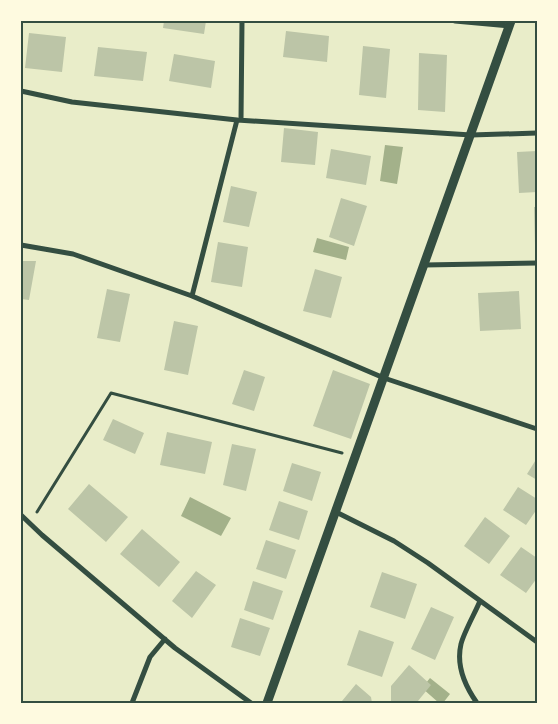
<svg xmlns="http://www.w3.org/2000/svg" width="558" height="724" viewBox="0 0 558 724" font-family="'Fira Sans Condensed',sans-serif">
	<rect width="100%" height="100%" fill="#e9edc9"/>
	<path fill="#a3b18a" d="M385,145l18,2 -6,37 -17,-3z
		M317,238l32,9 -3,13 -33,-8z
		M190,497l41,21 -10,18 -40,-20z
		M430,678l20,16 -7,9h-4l-17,-15z"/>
	<path fill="#bcc5a7" d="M164,21h42l-2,13 -41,-6z
		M286,31l43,5 -2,26 -44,-5z
		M29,33l37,4 -4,35 -37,-4z
		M363,46l27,3 -4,49 -27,-3z
		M98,47l49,5 -4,29 -49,-5z
		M419,53l28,2 -2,57 -27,-2z
		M174,54l41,7 -4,27 -42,-7z
		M284,128l34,4 -3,33 -34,-3z
		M331,149l40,7 -5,29 -40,-7z
		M537,151v41l-18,1 -2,-41z
		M231,186l26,6 -8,35 -26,-5z
		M341,198l26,8 -13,40 -25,-9z
		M534,207h3v38h-2z
		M218,242l30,5 -6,40 -31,-5z
		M21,261h15l-7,39 -8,-1z
		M315,269l27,8 -11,41 -28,-7z
		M107,289l23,5 -10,48 -23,-4z
		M519,291l2,38 -41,2 -2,-38z
		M174,321l24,5 -10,49 -24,-5z
		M244,370l21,7 -11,34 -22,-7z
		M333,370l37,14 -19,55 -38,-13z
		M113,419l31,14 -9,21 -32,-14z
		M167,432l45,10 -7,32 -45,-9z
		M232,444l24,5 -10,42 -23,-6z
		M537,458v22l-10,-6z
		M292,463l29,9 -9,29 -29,-10z
		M89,484l39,33 -22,25 -38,-33z
		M518,487l19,12v10l-11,16 -23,-15z
		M279,501l29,10 -9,29 -30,-10z
		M485,517l25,19 -21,28 -25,-18z
		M142,529l38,33 -21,25 -39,-33z
		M266,540l30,10 -10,29 -30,-10z
		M521,547l16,11v20l-11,15 -26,-18z
		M196,571l20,14 -24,33 -20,-17z
		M382,572l35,12 -12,35 -35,-12z
		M253,581l30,10 -10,29 -29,-10z
		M431,607l23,10 -19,43 -24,-11z
		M240,618l30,10 -10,28 -29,-9z
		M359,630l35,12 -12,35 -35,-12z
		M409,665l22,20 -13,16 3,2h-30v-17z
		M356,684l15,13 1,6h-28l-2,-2z"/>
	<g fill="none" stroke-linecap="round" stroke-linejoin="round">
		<path stroke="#344e41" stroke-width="3" d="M37,512l74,-119 231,60"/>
		<path stroke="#344e41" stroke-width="5" d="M455,21l55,5
			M21,91l51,11 165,18 234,15 66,-2
			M241,120l1,-99
			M21,245l52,9 119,42 192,82 153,51
			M424,265l113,-2
			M192,296l45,-176
			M336,512l58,29 34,22 109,79
			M21,515l21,20 133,113 76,55
			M132,703l18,-46 15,-18
			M477,703c-12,-17 -21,-38 -16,-59 3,-12 14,-31 19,-43"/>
		<path stroke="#344e41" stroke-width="9" d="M267,703l244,-682"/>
	</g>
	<rect width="558" height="724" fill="none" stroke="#fefae0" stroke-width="45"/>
	<rect x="22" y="22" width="514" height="680" fill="none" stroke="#344e41" stroke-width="2"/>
</svg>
